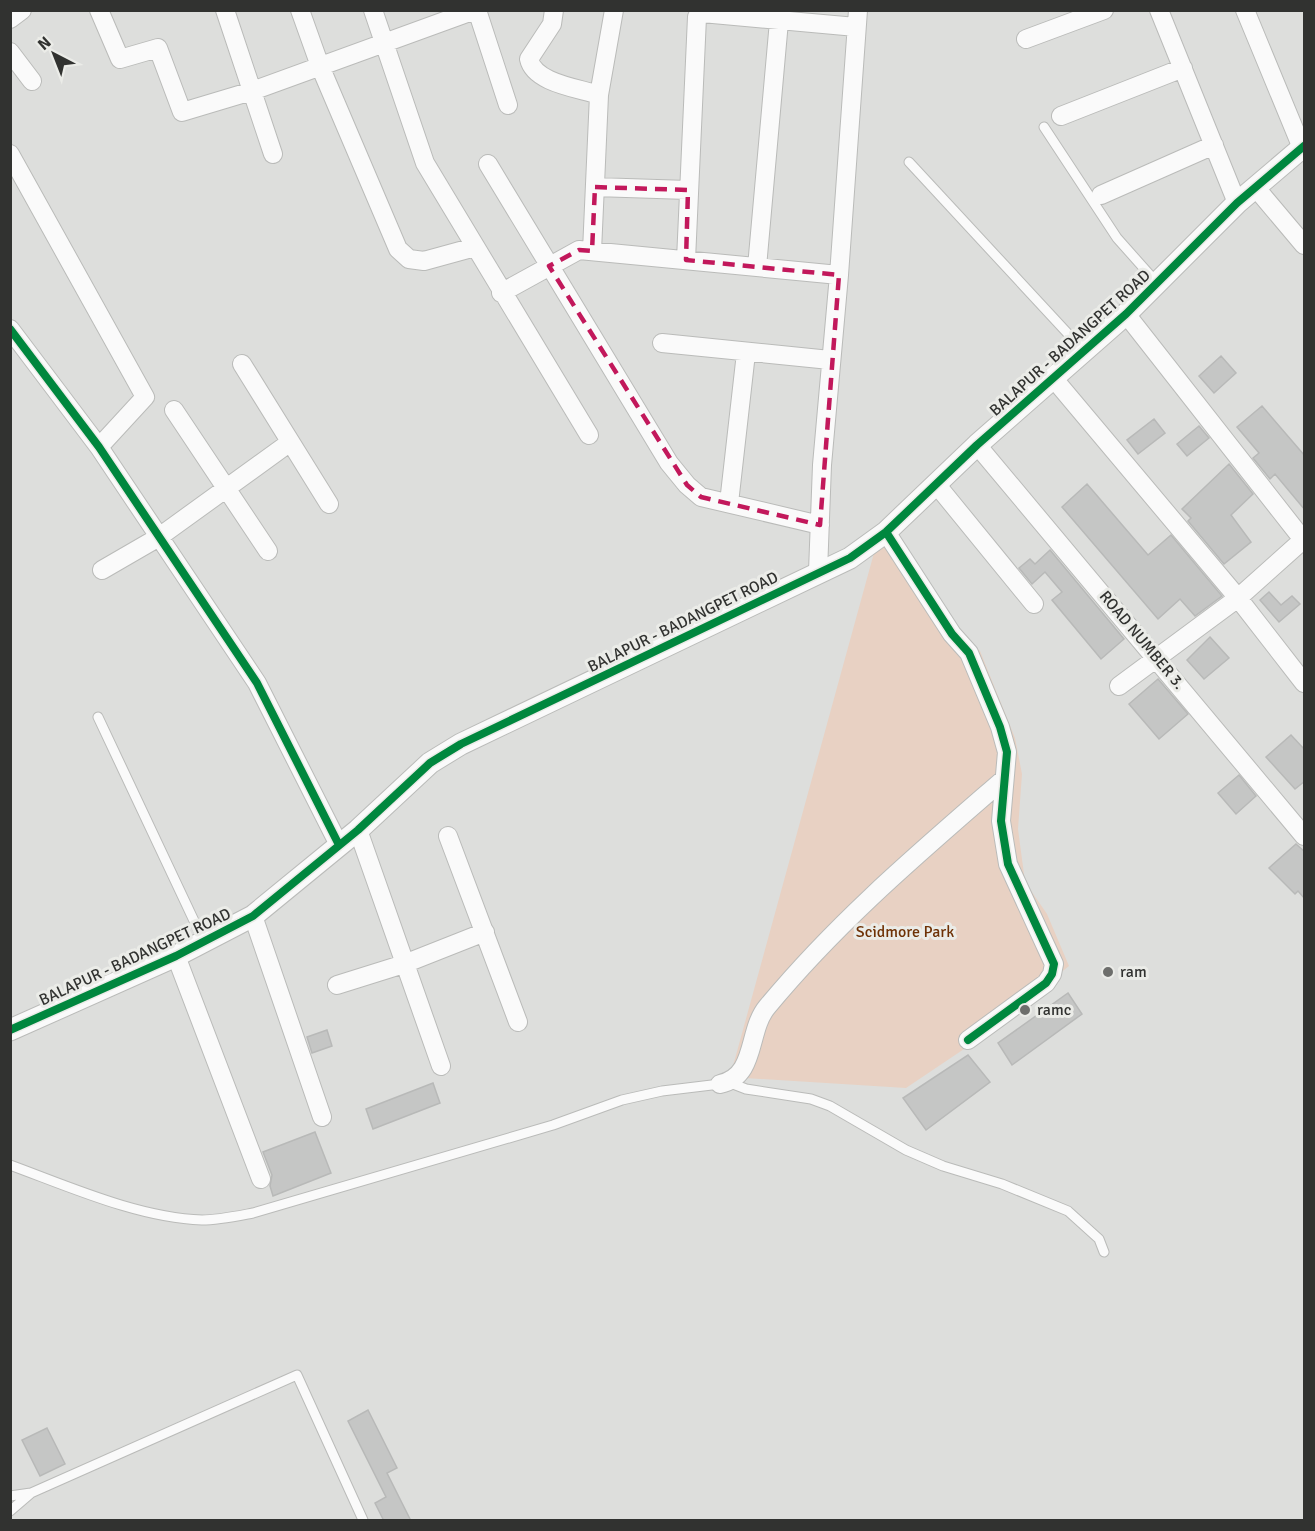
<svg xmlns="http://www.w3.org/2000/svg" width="1315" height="1531" viewBox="0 0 1315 1531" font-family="Signika,sans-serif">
	<rect width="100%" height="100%" fill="#dddedc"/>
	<path fill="#e8d1c3" d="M877,542l37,17 31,61 35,31 35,87 7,36 -4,55 7,53 22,32 22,52 -96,77 -67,45 -176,-11z"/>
	<path fill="#c5c6c5" stroke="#b8b9b8" stroke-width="1.5" d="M1221,356l15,17 -22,20 -15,-17z
		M1262,406l43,50v54l-30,-36 -5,5 -17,-21 6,-5 -22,-26z
		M1154,419l11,14 -27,21 -11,-14z
		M1199,426l10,12 -22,18 -10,-12z
		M1229,464l24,30 -22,21 20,27 -27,22 -36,-43 3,-3 -9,-9z
		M1087,484l61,71 23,-20 51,61 -27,20 -15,-17 -22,20 -96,-112z
		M1050,550l74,89 -23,20 -49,-59 10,-8 -17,-20 -13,12 -13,-16 11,-9 5,5z
		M1269,592l12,13 11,-9 8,8 -21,18 -19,-22z
		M1210,637l19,21 -25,21 -17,-19z
		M1158,679l30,35 -29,25 -30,-35z
		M1291,735l14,15v31l-10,8 -29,-32z
		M1239,775l17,21 -20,18 -18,-21z
		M1296,844l9,8v47l-7,-8 -3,3 -26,-26z
		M1068,993l14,21 -70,51 -14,-22z
		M327,1030l5,16 -20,7 -5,-16z
		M968,1055l22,27 -64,48 -23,-32z
		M433,1083l7,20 -67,26 -7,-20z
		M315,1132l16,41 -58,23 -3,-10 2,-11 -9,-23z
		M368,1410l29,58 -10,5 24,48h-27l-9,-18 11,-6 -38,-76z
		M47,1428l18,36 -25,12 -18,-36z"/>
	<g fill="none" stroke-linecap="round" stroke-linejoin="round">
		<defs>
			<path id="service" d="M1044,127l73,111 40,45
				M909,162l175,189
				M98,717l106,225
				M728,1082l18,7 65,10 19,7 76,44 37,16 59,18 66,27 31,28 5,13
				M10,1165c60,22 129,53 192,55 16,0 35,-4 51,-7l300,-88 69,-25 40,-9 58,-7
				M10,1496l21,-3
				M10,1511l21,-18 266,-118 66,145"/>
			<path id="minor" d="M99,10l21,49 38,-11 24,64 70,-21 223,-81
				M225,10l48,144
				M300,10l20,56 78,183 11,10 15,2 51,-14
				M373,10l52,153 164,272
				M477,10l31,95
				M554,10l-2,14 -23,35c5,24 49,29 70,36
				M1159,10l78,193
				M1245,10l57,138
				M10,19l12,-9
				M1026,39l78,-29
				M10,52l22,29
				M1061,116l122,-48
				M10,154l135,243 -46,50
				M488,164l181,299 18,22 14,12 119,28
				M595,187l93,3
				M1256,188l48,57
				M1101,195l113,-50
				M592,251l7,-156 15,-85
				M686,260l11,-243 5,-4 154,14
				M757,267l23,-257
				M501,293l78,-43 260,25
				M1126,314l178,227
				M10,329l89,118 158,236 82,162
				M662,343l168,17
				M242,364l87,140
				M1054,379l184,219 66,85
				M174,410l94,141
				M977,445l327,391
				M936,484l98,120
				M729,503l17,-150
				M886,532l66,102 17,19 31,74 7,25 -6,69 7,43 46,100 -2,10 -6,9 -78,57
				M102,570l57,-33 130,-94
				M818,572l4,-107 17,-190 19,-265
				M1119,686l119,-88 66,-59
				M358,830l83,236
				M448,836l70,186
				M253,916l69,201
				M176,956l85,223
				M337,985l67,-21 81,-32
				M720,1084c37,-8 27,-53 47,-77 71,-86 153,-155 237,-228"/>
			<path id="tertiary" d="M10,1030l166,-74 77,-40 105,-86 72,-67 31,-19 389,-186 36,-26 91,-87 149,-131 111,-111 67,-57"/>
		</defs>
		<use href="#service" stroke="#babbb9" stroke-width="11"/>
		<use href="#minor" stroke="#babbb9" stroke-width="20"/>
		<use href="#tertiary" stroke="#babbb9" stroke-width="23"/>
		<use href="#service" stroke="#fafafa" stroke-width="9"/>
		<use href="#minor" stroke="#fafafa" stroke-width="18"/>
		<use href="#tertiary" stroke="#fafafa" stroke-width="21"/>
		<defs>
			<path id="cycleway" d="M10,329l89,118 158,236 82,162
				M886,532l66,102 17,19 31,74 7,25 -6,69 7,43 46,100 -2,10 -6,9 -78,57
				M10,1030l166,-74 77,-40 105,-86 72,-67 31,-19 389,-186 36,-26 91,-87 149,-131 111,-111 67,-57"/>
		</defs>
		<use href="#cycleway" stroke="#ebece8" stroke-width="11"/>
		<use href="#cycleway" stroke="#00873e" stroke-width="8"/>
	</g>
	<path fill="none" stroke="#c2185b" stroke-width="4.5" stroke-dasharray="12 8" stroke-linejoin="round" d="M595,187l93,3 -2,70 153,15 -19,250 -119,-28 -14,-12 -138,-219 30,-16 13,1z"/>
	<g fill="#6d6e6c" stroke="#ebece8" stroke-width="2">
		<circle cx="1108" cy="972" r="6"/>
		<circle cx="1025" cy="1010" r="6"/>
	</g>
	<g text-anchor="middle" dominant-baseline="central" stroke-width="6" stroke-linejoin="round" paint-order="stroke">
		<g font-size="16" fill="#313230" stroke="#ebece8">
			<text transform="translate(1070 343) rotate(-42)">BALAPUR - BADANGPET ROAD</text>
			<text transform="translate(683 622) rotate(-26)">BALAPUR - BADANGPET ROAD</text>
			<text transform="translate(1142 640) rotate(50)">ROAD NUMBER 3.</text>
			<text transform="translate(135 957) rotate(-25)">BALAPUR - BADANGPET ROAD</text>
		</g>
		<g font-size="16" fill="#6e3105" stroke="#ebece8">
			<text x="905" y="932">Scidmore Park</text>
		</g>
		<g font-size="16" fill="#313230" stroke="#ebece8" text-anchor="start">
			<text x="1120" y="972">ram</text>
			<text x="1037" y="1010">ramc</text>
		</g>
	</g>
	<rect width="1315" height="1531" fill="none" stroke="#313230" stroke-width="24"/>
	<g transform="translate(54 54) rotate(318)" stroke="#ebece8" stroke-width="4.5" paint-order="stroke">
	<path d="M0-4.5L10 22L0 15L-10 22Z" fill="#313230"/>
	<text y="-9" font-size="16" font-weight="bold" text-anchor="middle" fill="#313230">N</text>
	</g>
</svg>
